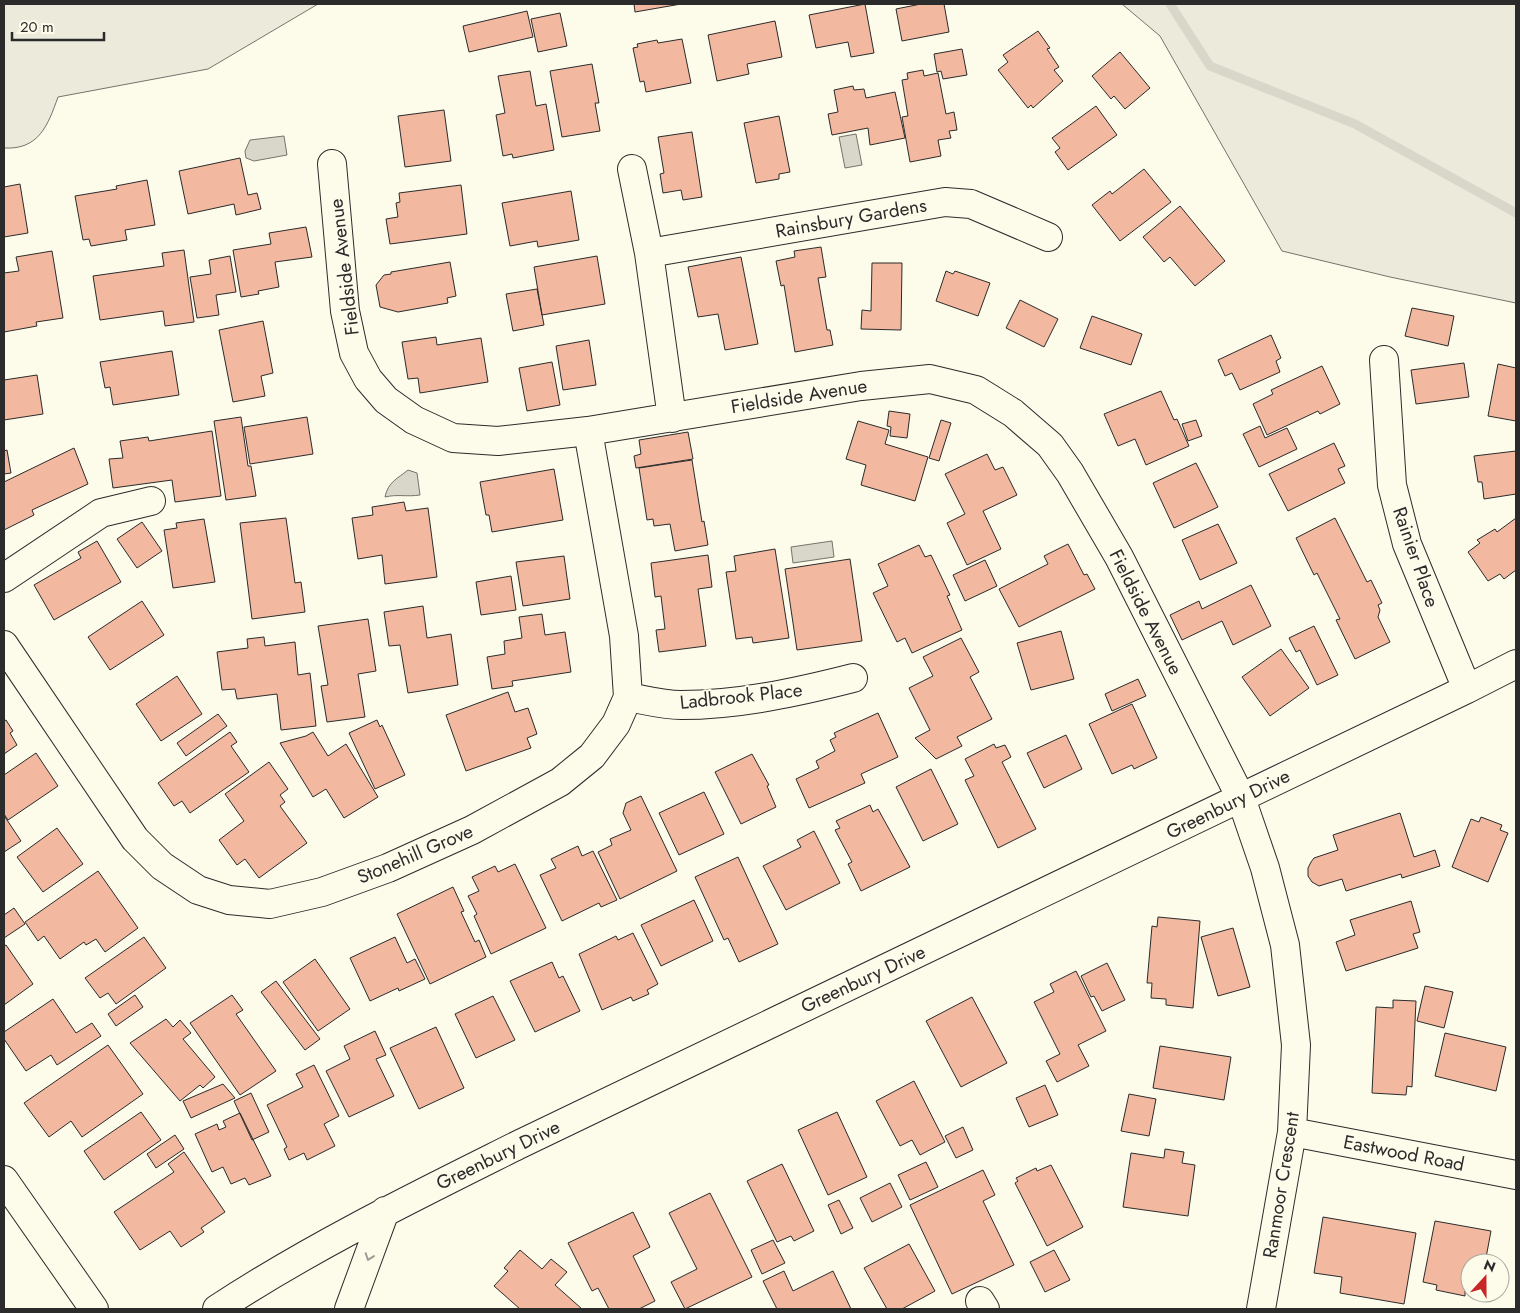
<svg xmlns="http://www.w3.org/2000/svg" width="1520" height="1313" viewBox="0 0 1520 1313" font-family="Jost,sans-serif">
	<rect width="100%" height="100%" fill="#fdfbea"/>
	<path fill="#ecebdb" stroke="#74746e" d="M4,4h314l-110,65 -150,28c-10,28 -19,53 -54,51z
		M1122,4h394v299l-126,-26 -108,-26 -122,-215z"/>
	<path fill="#d8d7c9" stroke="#74746e" d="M856,134l6,31 -17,3 -6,-31z
		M284,136l3,19 -33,6 -8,-3 -1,-7 5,-11z
		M408,470l9,3 3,22c-13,2 -23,-1 -35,2 3,-15 12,-18 23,-27z
		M832,541l2,16 -41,6 -2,-16z"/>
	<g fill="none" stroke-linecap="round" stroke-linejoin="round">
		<path stroke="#d8d7c9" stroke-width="9" d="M1170,4l40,62 145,58 161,89"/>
	</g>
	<path fill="#f2b8a0" stroke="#2b2b2b" d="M634,4h47l-46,8z
		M865,4l9,49 -23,4 -3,-15 -32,6 -7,-33z
		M921,4h23l5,28 -47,9 -6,-32z
		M527,11l6,26 -64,15 -6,-26z
		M560,13l7,33 -29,6 -7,-33z
		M775,21l7,36 -35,7 2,10 -32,7 -9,-46z
		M1038,31l12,17 -3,1 12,18 -5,3 9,11 -30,27 -2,-3 -3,3 -30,-38 10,-8 -5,-7z
		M682,39l9,44 -45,9 -2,-11 -4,1 -7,-34 5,-1 -1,-3 20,-4 1,3z
		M962,49l5,26 -24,4 -2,-8 -4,1 -3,-18z
		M1120,52l30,36 -25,21 -11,-13 -3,3 -19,-23z
		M592,64l7,39h-4l5,28 -38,6 -12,-66z
		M923,70l1,6 14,-3 8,41 8,-2 3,18 -8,1 2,7 -13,2 3,16 -31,6 -8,-45 6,-1 -6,-36 6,-1 -1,-6z
		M530,71l6,35 10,-2 8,46 -41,8 -1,-4 -9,2 -7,-41 9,-2 -7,-37z
		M853,86l1,4 10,-1 2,9 29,-6 10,46 -35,7 -2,-17 -36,7 -4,-21 10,-2 -4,-22z
		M1096,106l21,29 -49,35 -13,-18 5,-4 -8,-10z
		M444,110l7,51 -46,6 -7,-51z
		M779,116l11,56 -11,2v5l-23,4 -12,-60z
		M692,132l10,65 -19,3 -2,-10 -18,3 -3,-19 4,-1 -6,-36z
		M240,158l8,37 9,-2 4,16 -25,6 -2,-11 -46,10 -9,-43z
		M1144,169l27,33 -51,39 -28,-36 18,-14 2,3z
		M147,180l8,45 -30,5 2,10 -36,6 -2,-7 -6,1 -8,-44 42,-7 -1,-3z
		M20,184l8,49 -24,4v-50z
		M461,185l6,49 -77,10 -4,-25 12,-2 -2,-14 4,-1 -1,-9z
		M571,191l8,49 -41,7 -1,-6 -27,5 -8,-43z
		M1180,206l45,55 -30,25 -25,-29 -6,5 -21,-25z
		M306,227l6,30 -37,5 4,25 -21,4 1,3 -18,3 -8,-47 38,-6 -2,-11z
		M821,247l5,30 -8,1 9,52h3l3,15 -38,7 -11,-67 -3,1 -5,-25 19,-4 -1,-6z
		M184,250l10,72 -29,4 -2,-15 -63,9 -7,-44 71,-10 -2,-13z
		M52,251l11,67 -27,4 1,4 -33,6v-59l15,-2 -3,-14z
		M230,256l6,36 -20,3 3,20 -22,3 -7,-41 21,-3 -2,-14z
		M597,256l8,48 -63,11 -8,-48z
		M741,257l17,87 -33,6 -7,-36 -20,3 -10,-50z
		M450,262l6,34 -9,2 1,5 -50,9 -18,-5 -4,-22 8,-10 7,-1v-2z
		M872,263h30l-1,67 -40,-1 1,-19 9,1z
		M946,271l7,3 2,-3 35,12 -12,33 -42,-15z
		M537,289l7,36 -31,6 -7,-37z
		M1020,300l38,19 -14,28 -38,-19z
		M1412,308l42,8 -6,30 -43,-10z
		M1092,316l50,18 -11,31 -51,-17z
		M263,321l10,52 -12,3 4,20 -32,6 -14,-72z
		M1271,335l10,23 -5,3 4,11 -40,18 -8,-17 -7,3 -7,-16z
		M436,337l1,8 44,-7 7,44 -68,11 -2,-15 -10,1 -6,-37z
		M589,340l7,45 -33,5 -7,-44z
		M172,351l7,44 -66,10 -3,-18 -5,1 -5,-26z
		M552,362l8,43 -33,6 -8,-43z
		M1464,363l5,34 -53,7 -5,-34z
		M1498,364l18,4v53l-28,-5z
		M1322,366l18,38 -20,10 -2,-3 -51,24 -14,-31 20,-10 -2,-4z
		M37,375l6,39 -39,6v-40z
		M1161,391l13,29 3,-1 12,27 -43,19 -11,-26 -17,7 -14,-32z
		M889,411l21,3 -3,24 -17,-2 1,-9 -4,-1z
		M241,417l7,49h3l5,30 -30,4 -12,-79z
		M307,417l6,37 -63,10 -6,-37z
		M941,420l10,3 -12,38 -10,-3z
		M1196,420l6,16 -14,5 -6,-17z
		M858,421l31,9 -4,14 43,13 -13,44 -54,-16 5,-20 -20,-6z
		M1260,426l5,12 22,-10 10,21 -38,18 -16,-33z
		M212,431l9,65 -46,6 -3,-22 -59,8 -4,-29 14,-1 -3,-17 28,-4 1,4z
		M688,432l5,27 -57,9 -2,-12 7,-2 -2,-14z
		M1334,443l11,23 -7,3 7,14 -57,28 -19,-37z
		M74,448l14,36 -56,26 2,5 -30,15v-48z
		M7,450l4,23 -7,1v-23z
		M1516,451v43l-32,5 -2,-17h-4l-4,-26z
		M987,454l8,16 8,-3 14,28 -34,16 18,38 -34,16 -20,-42 18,-9 -20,-40z
		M692,460l10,62 2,-1 4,24 -33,6 -5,-27 -16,2 -1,-7 -6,1 -8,-52z
		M1196,463l22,44 -44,21 -21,-45z
		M554,469l9,51 -71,12 -3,-17h-3l-6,-33z
		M404,502l2,9 22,-3 9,69 -52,7 -3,-29 -24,4 -6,-41 21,-3 -1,-8z
		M286,518l9,65 6,-1 4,30 -53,7 -12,-96z
		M1335,518l32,64 4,-2 11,23 -4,2 2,5 -2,7 12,25 -35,17 -19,-39 4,-1 -23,-46 -3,2 -18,-37z
		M1516,518v52l-12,9 -4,-5 -12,7 -20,-29 12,-9 -3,-3 18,-11 2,3z
		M204,519l11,63 -42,6 -9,-58 13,-2 -1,-5z
		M142,522l20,29 -25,17 -20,-29z
		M1218,524l19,39 -37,17 -18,-40z
		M97,541l24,41 -67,38 -20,-35 47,-27 -3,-6z
		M1068,544l16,31 3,-1 8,15 -76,38 -20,-38 49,-25 -4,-8z
		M919,545l6,12 6,-2 19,40 -3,1 15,34 -50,23 -7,-15 -8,4 -24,-49 15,-7 -10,-22z
		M775,549l14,89 -36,5 -1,-6 -16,2 -10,-67 10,-1 -2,-15z
		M708,555l4,32 -14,2 8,57 -47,6 -3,-22 9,-1 -4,-33 -6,1 -4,-34z
		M564,556l6,43 -47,7 -7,-44z
		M850,559l12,82 -65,9 -12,-81z
		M985,560l12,26 -32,15 -12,-26z
		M511,576l5,34 -35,5 -5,-33z
		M1251,585l20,41 -38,19 -11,-24 -40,19 -12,-25 29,-14 3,8z
		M142,601l22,34 -54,35 -22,-33z
		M423,606l4,32 24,-4 7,51 -50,8 -8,-48 -11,1 -5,-34z
		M542,614l3,21 20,-3 6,40 -59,9 1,5 -21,3 -5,-32 18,-3 -1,-13 18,-3 -3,-21z
		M368,619l8,52 -18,3 7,43 -38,5 -6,-36 7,-1 -10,-59z
		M1314,626l24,49 -21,10 -17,-35 -4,2 -7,-14z
		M1061,631l13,48 -43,11 -14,-47z
		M264,637l1,9 30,-4 3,33 12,-2 6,53 -35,4 -4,-36 -40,5 -2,-10 -13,1 -5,-38 31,-4 -1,-9z
		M961,638l18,34 -9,5 22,42 -35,18 5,9 -26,13 -21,-21 15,-8 -21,-42 24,-12 -10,-19z
		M1281,649l28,39 -39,28 -28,-39z
		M177,676l25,38 -41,27 -25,-37z
		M1138,679l8,17 -34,15 -7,-17z
		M508,692l7,20 13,-4 9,26 -10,4 4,10 -65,23 -20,-56z
		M1132,704l25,54 -23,11 -2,-4 -20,9 -23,-50z
		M878,713l20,44 -37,17 4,9 -56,25 -13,-29 23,-11 -3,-7 19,-10 -5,-11 6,-3 -2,-4z
		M218,714l9,12 -41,30 -9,-13z
		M6,720l7,11 -3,2 7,12 -13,9v-33z
		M377,720l3,7 2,-2 23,50 -30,14 -26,-56z
		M230,732l7,10 -6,4 18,26 -59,41 -8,-12 -8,5 -16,-23z
		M313,732l15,24 18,-12 32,53 -34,21 -18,-29 -13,8 -33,-54 26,-7z
		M1066,735l16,34 -38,19 -17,-35z
		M994,744l2,4 9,-3 6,12 -9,5 34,67 -38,19 -33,-68 9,-4 -9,-17z
		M36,753l22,33 -50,34 -4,-6v-39z
		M752,754l17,31 -2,1 9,21 -35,17 -26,-52z
		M269,762l19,27 -8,6 5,7 -5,4 27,37 -48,35 -14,-19 -8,6 -18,-25 25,-19 -19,-27z
		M931,769l27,55 -35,17 -27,-54z
		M704,792l20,42 -45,21 -20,-42z
		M641,796l36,75 -57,28 -22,-47 14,-7 -2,-6 21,-9 -8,-17 3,-10z
		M870,805l3,7 5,-3 32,58 -49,24 -13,-27 4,-2 -17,-32 5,-2 -4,-7z
		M1400,813l14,44 21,-7 5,16 -38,12 -1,-4 -55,17 -4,-12 -23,7 -7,-4 -4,-6v-8l3,-6 3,-4 24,-8 -5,-15z
		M5,817l16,24 -17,11v-34z
		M1481,817l21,8 -2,5 8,3 -20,49 -36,-15 19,-48 8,3z
		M57,828l26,36 -40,28 -26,-35z
		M814,831l26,52 -54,27 -23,-44 38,-19 -4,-7z
		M578,846l4,10 11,-5 24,49 -16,7 -2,-4 -37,18 -22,-46 16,-7 -5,-9z
		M738,857l40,87 -39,18 -11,-24 -4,2 -29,-63z
		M515,864l31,64 -55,26 -17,-38 3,-2 -9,-18 11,-5 -7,-14 23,-11 3,6z
		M98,871l40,57 -33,24 -9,-13 -10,6 -2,-3 -24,17 -16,-23 -6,5 -13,-19z
		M453,887l11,24 -3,1 14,30 4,-2 7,17 -56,27 -33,-70z
		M694,900l19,41 -52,25 -20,-41z
		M1411,901l9,31 -7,2 5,14 -72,23 -10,-29 19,-7 -5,-15z
		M14,908l11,16 -21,14v-23z
		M1158,917l42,4 -7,87 -27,-3v-6l-15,-1 1,-15h-5l5,-57 5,1z
		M1233,928l17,59 -32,9 -17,-59z
		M633,933l25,51 -11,6 2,4 -16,7 -2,-4 -29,13 -23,-56 37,-18 2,4z
		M144,937l22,31 -50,36 -8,-11 -8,5 -15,-20z
		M395,937l12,26 8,-4 10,20 -26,12 -1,-3 -28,13 -20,-43z
		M6,945l27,39 -29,21v-59z
		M315,959l35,50 -32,22 -35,-49z
		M552,962l7,16 4,-2 17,35 -45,21 -25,-51z
		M1107,963l18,37 -23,11 -8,-15 -3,1 -10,-21z
		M1076,971l30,60 -28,14 11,21 -32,16 -11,-21 14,-7 -26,-52 20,-10 -4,-8z
		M276,981l44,58 -15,11 -44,-58z
		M1425,986l28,6 -9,36 -27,-7z
		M135,995l8,12 -27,19 -8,-12z
		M232,995l11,15 -7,4 40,57 -36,24 -50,-72z
		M493,996l22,44 -39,18 -21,-44z
		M972,997l35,66 -46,24 -35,-66z
		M53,999l23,34 16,-10 9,13 -44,29 -6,-10 -25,16 -22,-32v-7z
		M1393,1000l23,1 -4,86 -5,-1 -1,9 -34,-2 4,-86 17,1z
		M166,1019l7,8 7,-7 11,13 -8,6 32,38 -12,11 -3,-3 -20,16 -50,-58z
		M436,1027l28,61 -45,21 -29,-61z
		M375,1031l11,24 -10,4 18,37 -45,21 -23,-46 24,-12 -6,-13z
		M1445,1033l61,14 -10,44 -61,-15z
		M108,1045l35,49 -61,43 -11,-16 -22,16 -25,-34z
		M1160,1046l71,11 -7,43 -71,-12z
		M314,1065l25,51 -15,8 11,22 -28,14 -3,-7 -15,7 -5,-11 3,-2 -20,-42 36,-18 -7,-13z
		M914,1081l31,61 -25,13 -8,-15 -12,6 -24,-45z
		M223,1084l12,14 -44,20 -8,-17z
		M1045,1085l13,30 -29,12 -13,-29z
		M251,1093l18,39 -17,8 -18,-39z
		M1129,1094l27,5 -7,37 -28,-5z
		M141,1112l20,28 -57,40 -20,-29z
		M837,1112l30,65 -39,18 -30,-65z
		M240,1113l31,63 -22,9 -4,-7 -14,6 -8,-17 -11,5 -17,-38 22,-10 2,6 7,-3 -3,-6z
		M963,1127l10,23 -17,8 -11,-22z
		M175,1135l9,14 -28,19 -9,-14z
		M1165,1149l19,3 -2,11 13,2 -7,51 -65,-9 8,-54 33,5z
		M184,1152l41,60 -24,16 3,4 -23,15 -11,-16 -30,19 -26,-38 60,-40 -6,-8z
		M926,1162l12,25 -28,13 -12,-25z
		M782,1164l32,67 -20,10 -3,-5 -14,6 -30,-61z
		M1051,1165l32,62 -36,19 -32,-63 3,-2 -2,-3 20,-10 1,3z
		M983,1170l12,25 -12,6 31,64 -62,29 -42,-89z
		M890,1183l12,24 -30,15 -12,-24z
		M710,1193l42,84 -67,32 -14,-27 26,-13 -28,-56z
		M839,1200l14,28 -12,6 -13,-29z
		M633,1212l17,35 -17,9 22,45 -16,8h-30l-11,-21 -6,3 -24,-48z
		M1323,1217l93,16 -12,71 -64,-11 2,-16 -28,-4z
		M1435,1221l56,10 -6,32h-15v28l-5,-1v6l-29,-6 1,-5 -14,-3z
		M773,1240l12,23 -23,11 -11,-24z
		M909,1244l26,47 -33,18h-15l-23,-41z
		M520,1250l22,19 9,-10 16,13 -12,13 27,24h-62l-26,-23 14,-15 -4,-3z
		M1054,1250l16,30 -25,12 -15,-30z
		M784,1271l9,20 40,-20 18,38h-74l-14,-28z"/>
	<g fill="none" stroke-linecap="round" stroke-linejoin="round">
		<defs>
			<path id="minor" d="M332,164l13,147 9,42 14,26 18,21 28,20 39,18 45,3 90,-10 273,-45 69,-7 46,11 37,23 37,32 20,28 49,84 122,241 24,70 20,77 11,100 -4,87 -31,177
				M632,169l17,84 23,165
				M649,253l296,-51 26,2 77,33
				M1384,360l8,125 15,59 60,145
				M4,578l97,-65 50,-12
				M4,645l131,194 27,27 36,24 31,10 41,4 52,-12 66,-24 84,-38 88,-48 32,-26 24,-32 12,-27 -4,-61 -36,-205
				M628,697c17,3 35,8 53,8 58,0 117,-13 172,-27
				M1292,1132l224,43
				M4,1180l90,129
				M980,1301l5,8
				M217,1309c96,-63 199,-113 301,-164l949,-456 49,-25
				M349,1309l36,-98"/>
		</defs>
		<use href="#minor" stroke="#2b2b2b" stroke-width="30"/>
		<use href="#minor" stroke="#fdfbea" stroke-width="28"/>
	</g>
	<defs><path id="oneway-chevron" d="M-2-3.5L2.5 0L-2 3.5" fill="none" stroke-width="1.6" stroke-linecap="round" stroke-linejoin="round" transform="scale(1.25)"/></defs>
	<use stroke="#9e9d94" href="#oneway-chevron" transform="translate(369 1257) rotate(109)"/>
	<g text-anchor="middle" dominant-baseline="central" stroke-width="4" stroke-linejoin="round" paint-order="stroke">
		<g font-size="19" fill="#2b2b2b" stroke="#fdfbea">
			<text transform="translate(851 218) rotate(-10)">Rainsbury Gardens</text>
			<text transform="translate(344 267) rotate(-97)">Fieldside Avenue</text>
			<text transform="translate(799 396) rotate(-9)">Fieldside Avenue</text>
			<text transform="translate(1416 557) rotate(71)">Rainier Place</text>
			<text transform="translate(1146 612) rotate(63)">Fieldside Avenue</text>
			<text transform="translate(741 696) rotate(-6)">Ladbrook Place</text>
			<text transform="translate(1228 804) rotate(-26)">Greenbury Drive</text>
			<text transform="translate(415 854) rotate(-23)">Stonehill Grove</text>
			<text transform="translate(863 979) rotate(-25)">Greenbury Drive</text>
			<text transform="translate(1404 1153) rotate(11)">Eastwood Road</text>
			<text transform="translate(498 1155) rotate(-26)">Greenbury Drive</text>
			<text transform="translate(1281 1185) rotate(-81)">Ranmoor Crescent</text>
		</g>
	</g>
	<rect width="1520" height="1313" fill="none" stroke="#2b2b2b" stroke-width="10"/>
	<g transform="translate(1485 1278) rotate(21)"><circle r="24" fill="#fdfbea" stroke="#a9a89e"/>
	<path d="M0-4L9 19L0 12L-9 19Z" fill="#c62828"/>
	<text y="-8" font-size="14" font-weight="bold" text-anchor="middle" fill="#2b2b2b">N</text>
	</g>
	<path d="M12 32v8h92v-8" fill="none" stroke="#2b2b2b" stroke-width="2.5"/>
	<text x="20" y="32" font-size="15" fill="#2b2b2b" stroke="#fdfbea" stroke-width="4" paint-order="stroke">20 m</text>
</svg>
